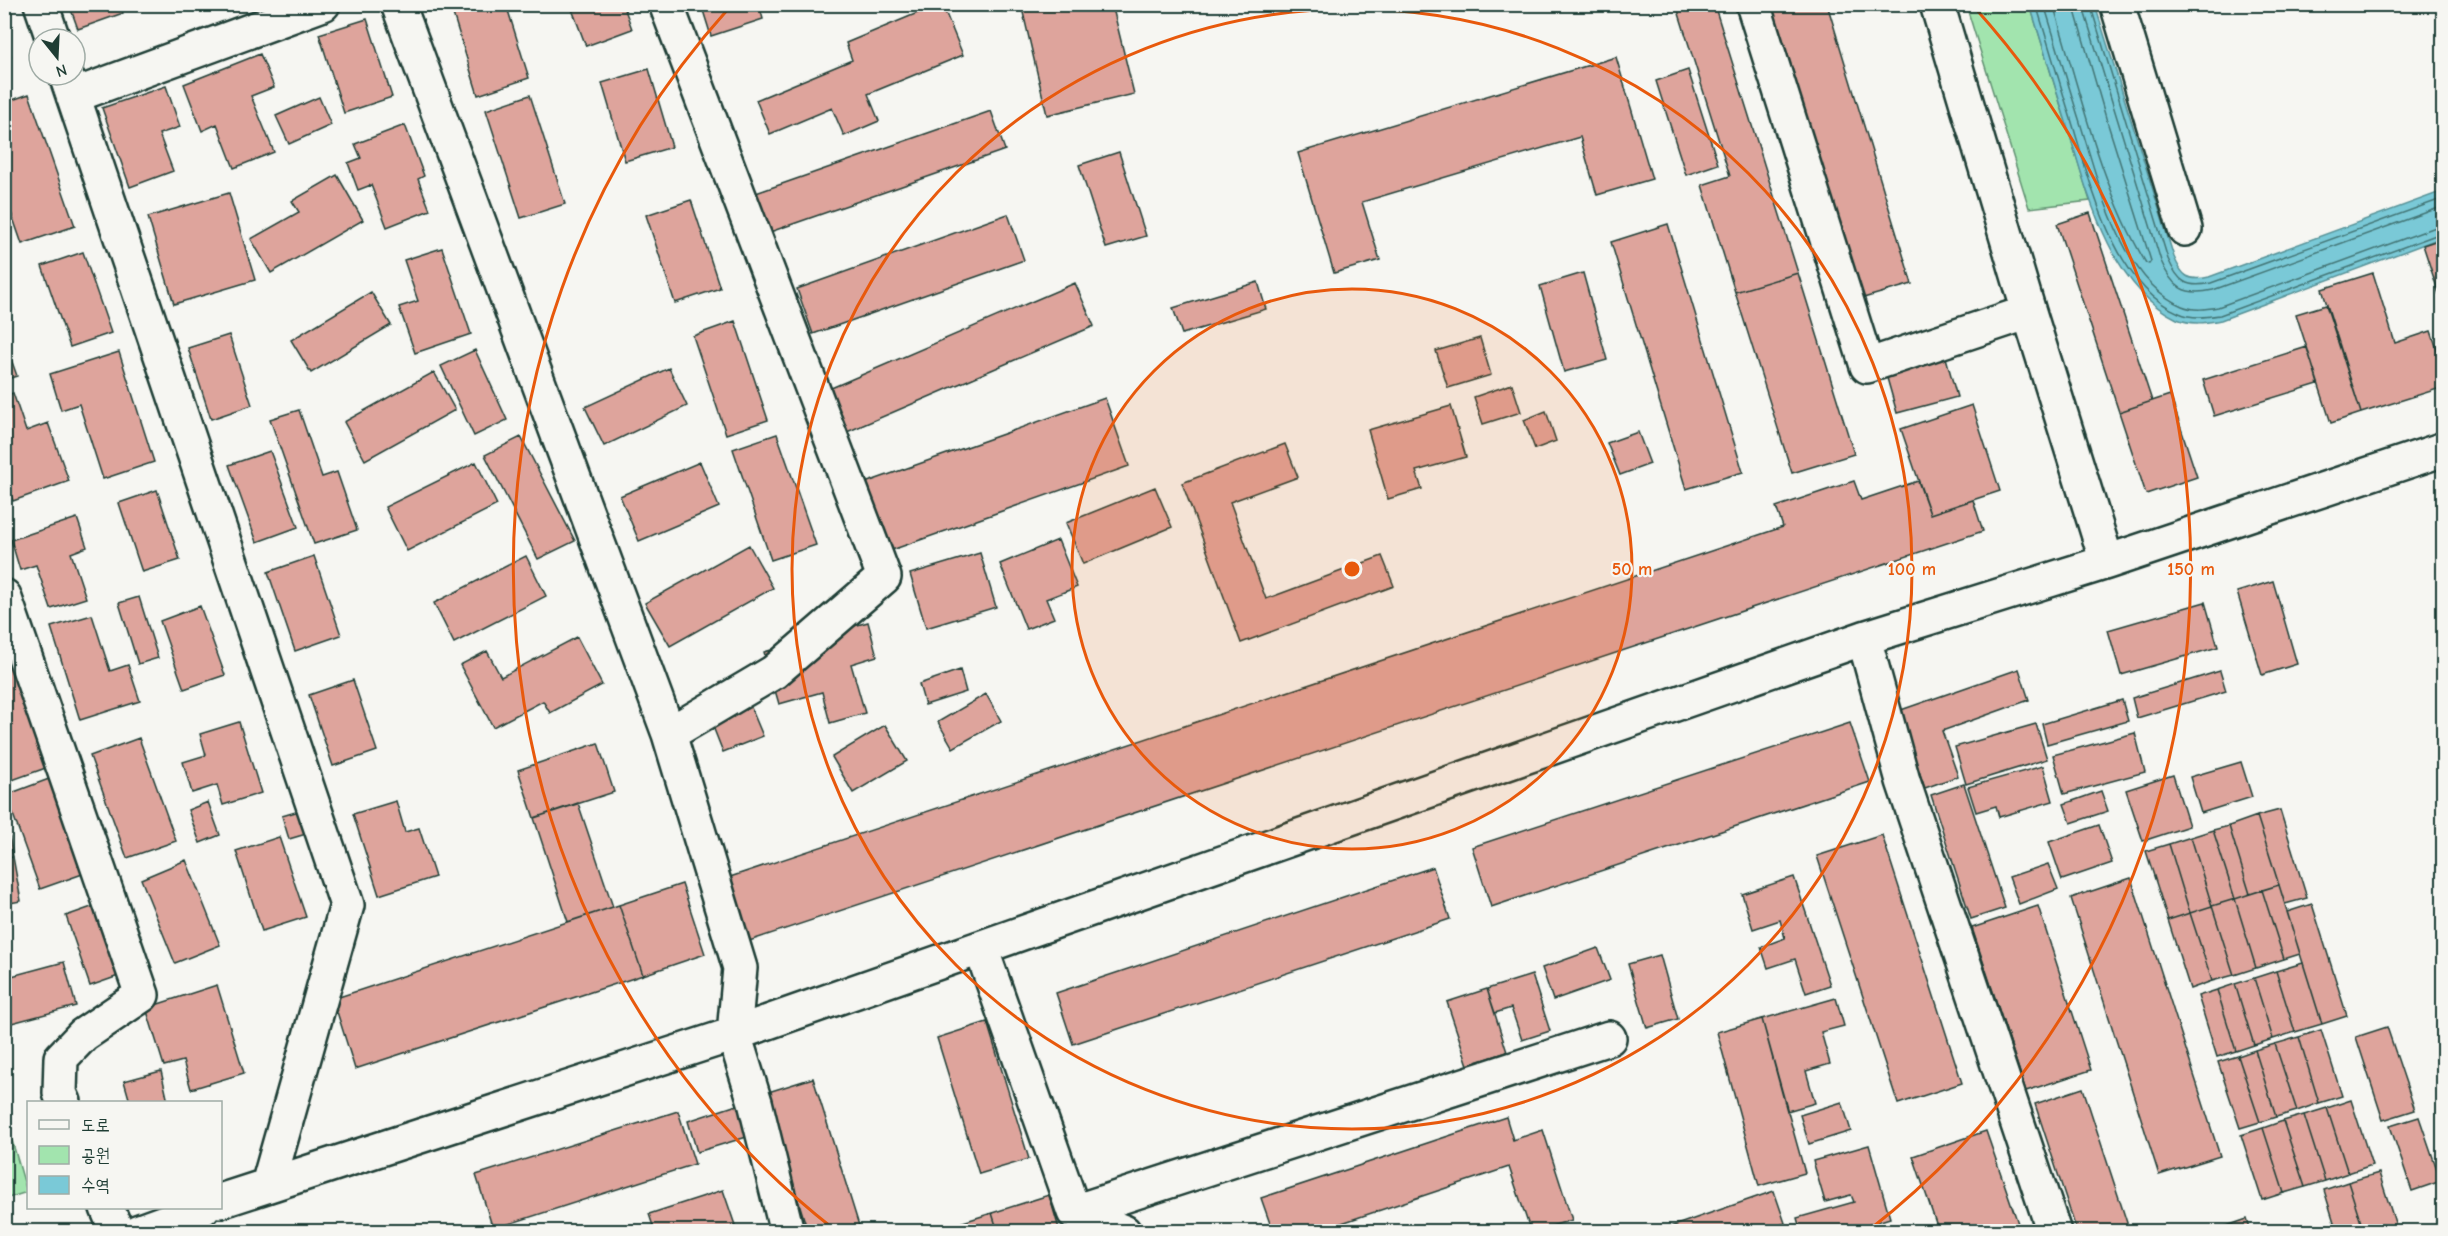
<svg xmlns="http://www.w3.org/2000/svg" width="2448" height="1236" viewBox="0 0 2448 1236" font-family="'Comic Neue','Poor Story',sans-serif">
	<rect width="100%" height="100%" fill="#f6f6f2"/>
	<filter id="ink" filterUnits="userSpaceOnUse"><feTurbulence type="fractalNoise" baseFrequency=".0167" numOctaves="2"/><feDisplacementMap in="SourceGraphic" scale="12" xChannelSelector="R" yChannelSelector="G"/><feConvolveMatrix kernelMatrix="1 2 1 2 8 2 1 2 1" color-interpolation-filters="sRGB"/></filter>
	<g filter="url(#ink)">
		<path fill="#a2e4ae" stroke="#609071" stroke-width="1.5" d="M1966,5h64l60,196 -61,7z
			M4,1113l23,79 -22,7h-1z"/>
		<path fill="#7ac9d7" stroke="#569196" stroke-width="1.5" d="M2030,5h65l79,252c8,19 14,25 35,20l234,-86v46l-222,83c-15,3 -30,5 -44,-1 -68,-32 -91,-131 -111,-197 -12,-39 -24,-78 -36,-117z"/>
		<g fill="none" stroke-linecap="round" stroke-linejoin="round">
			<path stroke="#437575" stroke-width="1.5" d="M2036,4c12,39 23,77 35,115 19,62 42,166 108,194 13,6 27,4 41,2l224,-83
				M2044,4c12,39 23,77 35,115 18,58 41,161 103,187 12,5 24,3 36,1l226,-83
				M2053,4c26,84 48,184 93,259l3,1 2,-3 -45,-143 -33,-114
				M2082,4l79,257c11,26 23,36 52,29l231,-84
				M2090,4l78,255c10,22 18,30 43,24l233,-85"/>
		</g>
		<path fill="#dea49c" stroke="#1f3d34" stroke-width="1.5" d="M69,4h51l3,9 -45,16z
			M450,4h56l23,74 -51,17z
			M570,4h53l9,25 -46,17z
			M701,4h58l4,15 -52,17z
			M939,4h3l21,51 -95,39 11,27 -35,15 -12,-28 -62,26 -14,-34 96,-40 -6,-17z
			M1021,4h91l22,90 -87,21z
			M1676,4h38l84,269 -63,19 -33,-107 28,-9z
			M1764,4h63l85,280 -59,17z
			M367,19l25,78 -48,16 -25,-79z
			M4,36l7,20 -7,2z
			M260,54l14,33 -23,9 23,56 -40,16 -17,-44 -15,7 -18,-47z
			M1616,57l36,122 -55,16 -17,-58 -218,65 18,58 -46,13 -36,-120z
			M649,69l23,78 -47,14 -23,-78z
			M1688,70l30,94 -32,11 -30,-94z
			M166,86l14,41 -21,7 14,37 -43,16 -28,-79z
			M29,94l46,132 -53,18 -18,-52v-89z
			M530,95l35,109 -44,14 -35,-108z
			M319,97l12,28 -42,19 -13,-28z
			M991,111l14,39 -235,82 -14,-39z
			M405,125l19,51 -6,3 12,31 -43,17 -16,-42 -13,5 -10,-27 13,-5 -6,-14z
			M1119,152l27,84 -40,12 -27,-83z
			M337,175l26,45 -92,53 -20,-34 48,-27 -7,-11z
			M229,193l26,87 -81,24 -26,-87z
			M691,200l29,88 -45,15 -29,-88z
			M2090,213l62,188 -33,11 -62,-188z
			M1008,214l16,46 -211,74 -16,-45z
			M1668,224l75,248 -57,17 -75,-247z
			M2444,238v71l-21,-64z
			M442,248l29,86 -56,19 -16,-46 19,-6 -14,-41z
			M83,252l28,81 -41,14 -28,-81z
			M1583,273l24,87 -43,12 -24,-86z
			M1798,273l56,181 -62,19 -57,-181z
			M2373,273l22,70 36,-12 13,39v17l-83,26 -39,-124z
			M1258,282l8,27 -84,25 -9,-26z
			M1075,283l19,43 -247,106 -18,-43z
			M371,292l20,33 -80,48 -20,-33z
			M2326,305l35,108 -30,10 -35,-109z
			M735,321l33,99 -42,14 -33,-98z
			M229,335l23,70 -41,14 -23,-71z
			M1480,338l11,37 -43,13 -12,-37z
			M4,339l13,37 -13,4z
			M2307,347l11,37 -104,32 -11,-36z
			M475,350l32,70 -33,16 -33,-70z
			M119,352l35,110 -51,17 -24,-75 -18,6 -11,-36z
			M1945,354l12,43 -60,16 -12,-42z
			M669,368l18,38 -83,40 -19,-39z
			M434,372l21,38 -90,50 -21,-38z
			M1512,384l9,28 -38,12 -9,-27z
			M13,393l13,38 22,-8 21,58 -56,20 -9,-23v-82z
			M2170,395l27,82 -51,17 -27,-82z
			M1105,398l24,68 -240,85 -24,-68z
			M1972,405l28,86 -70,23 -29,-85z
			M1451,406l15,51 -50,14 6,18 -34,10 -20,-69z
			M299,410l23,67 15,-5 20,58 -43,14 -44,-125z
			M1546,411l10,30 -21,8 -11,-29z
			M1638,432l12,32 -30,11 -13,-32z
			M777,434l39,111 -45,15 -38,-111z
			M521,437l54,104 -37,18 -53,-104z
			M1285,444l13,33 -68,25 36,97 116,-43 12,30 -153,57 -59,-160z
			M270,451l28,76 -41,15 -28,-77z
			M476,462l21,43 -90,46 -22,-44z
			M700,462l19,45 -80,34 -19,-45z
			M1854,481l7,19 57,-19 12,33 43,-14 10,31 -1237,411 -22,-63 1059,-352 -7,-20z
			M1155,487l17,40 -89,37 -17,-41z
			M157,490l23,70 -38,12 -23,-69z
			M77,518l10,29 -16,6 15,45 -35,11 -15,-44 -16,5 -9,-30z
			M1058,540l19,47 -31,12 8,19 -28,11 -26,-65z
			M749,545l24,43 -103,58 -25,-43z
			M980,553l16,54 -70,21 -16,-54z
			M314,556l27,79 -46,16 -27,-79z
			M526,556l20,40 -92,47 -20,-40z
			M2273,581l24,83 -35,11 -25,-83z
			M139,597l19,61 -20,6 -19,-61z
			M2205,602l13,45 -97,28 -13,-45z
			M200,606l25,69 -41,14 -24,-68z
			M92,615l18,56 18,-6 12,36 -60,19 -29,-93z
			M868,622l9,34 -26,8 14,49 -35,10 -8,-31 -43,12 -15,-52z
			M577,637l25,48 -52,28 -7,-12 -50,26 -33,-62 27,-14 14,26z
			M12,646l42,119 -50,18v-134z
			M2019,669l10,31 -87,31 16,45 -33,12 -27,-77z
			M960,670l6,22 -41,13 -6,-21z
			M2220,671l6,20 -89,27 -5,-20z
			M353,680l24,71 -44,15 -24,-71z
			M986,694l15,27 -48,27 -15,-26z
			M747,698l16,38 -40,16 -15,-38z
			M2122,700l6,21 -81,23 -5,-20z
			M239,722l22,71 -38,12 -6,-20 -25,8 -9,-31 23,-7 -6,-21z
			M1850,723l20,59 -379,125 -19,-60z
			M2036,724l11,35 -81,25 -11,-37z
			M885,725l22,36 -54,32 -21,-36z
			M2135,733l10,39 -81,22 -11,-39z
			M139,738l37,103 -49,17 -37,-102z
			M598,743l16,49 -80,26 -16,-48z
			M2241,762l11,35 -51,16 -11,-36z
			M2043,766l10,35 -54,16 -3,-11 -20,6 -8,-25z
			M2173,775l16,51 -46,15 -17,-51z
			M57,776l34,95 -51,18 -34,-94z
			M1964,784l41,124 -34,11 -40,-124z
			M2101,791l7,20 -37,12 -7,-19z
			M396,801l9,31 14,-4 16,49 -56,18 -26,-81z
			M208,802l12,33 -20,8 -12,-33z
			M578,803l35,104 -45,15 -34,-104z
			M306,809l7,23 -24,7 -7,-23z
			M2280,810l27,88 -22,6 -28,-88z
			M2257,816l22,69 -29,9 -21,-68z
			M7,824l6,33 -9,2v-34z
			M2099,825l13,38 -50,17 -13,-38z
			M2229,826l21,68 -15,5 -22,-69z
			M2213,830l22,69 -23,7 -21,-69z
			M1882,835l80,248 -64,21 -81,-248z
			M279,837l27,80 -44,14 -26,-80z
			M2191,837l21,69 -22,7 -21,-69z
			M2169,844l21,69 -22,7 -22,-69z
			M13,857l8,44 -17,3v-45z
			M186,860l34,85 -45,18 -34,-84z
			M2048,864l10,25 -39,15 -10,-27z
			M1433,867l17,52 -377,125 -17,-51z
			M1794,877l36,108 -24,8 -11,-34 -27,9 -7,-21 24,-9 -5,-18 -27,9 -11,-35z
			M2131,878l89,278 -61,19 -88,-277z
			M682,884l23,70 -62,21 -24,-70z
			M2279,885l21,69 -16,5 -22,-69z
			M2262,890l22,69 -28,9 -21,-69z
			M2235,899l21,69 -22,7 -22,-69z
			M103,903l24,70 -37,13 -24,-70z
			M2312,904l35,112 -25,8 -35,-112z
			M619,905l24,70 -288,94 -22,-70z
			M2038,906l53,164 -65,21 -54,-163z
			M2212,906l22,69 -22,6 -22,-68z
			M2190,913l22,68 -22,8 -22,-69z
			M1598,948l12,32 -57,20 -11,-32z
			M1660,955l18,64 -31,9 -19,-64z
			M64,962l12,44 -72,19v-47z
			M2303,963l19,61 -27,8 -19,-61z
			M2276,971l19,61 -22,7 -19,-61z
			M1532,975l18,56 -28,9 -11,-32 -16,5 -8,-24z
			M2254,978l19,61 -19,6 -19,-61z
			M2235,984l19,61 -18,6 -19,-61z
			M217,985l27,88 -53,16 -8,-28 -19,5 -18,-58z
			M1487,989l20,63 -39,13 -21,-63z
			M2217,990l19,61 -19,6 -19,-61z
			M1836,998l8,28 -23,6 9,32 -24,7 9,32 -28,8 -25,-92z
			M1762,1019l43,154 -46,13 -42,-154z
			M987,1022l42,137 -50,15 -42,-136z
			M2387,1027l28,83 -32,10 -27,-83z
			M2321,1030l21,66 -23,7 -20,-66z
			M2299,1037l20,66 -22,8 -22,-67z
			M2275,1044l22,67 -21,6 -21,-67z
			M2255,1050l21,67 -16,5 -22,-66z
			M2238,1056l22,66 -20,6 -22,-66z
			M161,1071l7,31h-38l-6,-21z
			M813,1078l48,154h-53l-43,-139z
			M2083,1088l47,144h-53l-42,-128z
			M2351,1100l21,65 -24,8 -21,-65z
			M1842,1102l9,29 -42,13 -9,-29z
			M740,1104l10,32 -53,16 -9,-31z
			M2327,1108l21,65 -23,8 -21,-66z
			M678,1111l17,53 -202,65 -17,-54z
			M2304,1115l21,66 -20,6 -22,-66z
			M1506,1117l7,23 30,-10 29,90 -41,12 -22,-65 -194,65h-42l-12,-34z
			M2419,1117l22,64 -29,10 -22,-65z
			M2283,1121l22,66 -21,6 -21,-65z
			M2263,1128l21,65 -22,7 -21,-65z
			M1986,1131l35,101h-82l-26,-76z
			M1869,1145l21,73 -45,14h-44l-4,-14 57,-16 -3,-7 -26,7 -12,-41z
			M2379,1173l19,59h-34l-16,-50z
			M2348,1182l16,50h-27l-13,-42z
			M723,1190l14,41 -82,1 -6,-18z
			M1774,1191l11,32 -24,9h-105z
			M1049,1195l11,37h-62l-6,-19z
			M992,1213l6,19h-67z
			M2444,1214v15l-8,-7z
			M2247,1219l4,13h-42z
			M1910,1226l2,6h-22z"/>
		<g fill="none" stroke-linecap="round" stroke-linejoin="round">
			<defs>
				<path id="minor" d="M41,4l12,35
					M398,4l271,730 71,234 -6,66 21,68 32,130
					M666,4l218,573 -110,95 -105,62
					M1753,4l114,362 162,-54
					M1937,4l92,308 78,250
					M2117,4l68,225
					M66,75l281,830 -79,280
					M73,96l250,-92
					M4,596l138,399 -59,40 -22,23 -1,35 4,9
					M1864,638l39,143 151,451
					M981,948l93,264 50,20
					M220,1201l514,-167 1130,-396 243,-76 337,-113
					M107,1208l10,24
					M1074,1212l535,-174
					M137,1232l66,-24"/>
			</defs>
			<use href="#minor" stroke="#1f3d34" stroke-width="38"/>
			<use href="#minor" stroke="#f6f6f2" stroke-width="33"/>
		</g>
	</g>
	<circle cx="1352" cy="569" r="280" fill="#e8590c" fill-opacity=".12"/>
	<g fill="none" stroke="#e8590c" stroke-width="3">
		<circle cx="1352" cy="569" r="280"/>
		<circle cx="1352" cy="569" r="560"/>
		<path d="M835 1230A839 839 0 0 1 729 8M1975 8A839 839 0 0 1 1869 1230"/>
	</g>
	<circle cx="1352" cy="569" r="9" fill="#e8590c" stroke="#f6f6f2" stroke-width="3"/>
	<g font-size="18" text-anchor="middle" font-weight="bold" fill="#e8590c" stroke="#f6f6f2" stroke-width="4.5" stroke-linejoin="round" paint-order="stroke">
		<text x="1632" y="575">50 m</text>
		<text x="1912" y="575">100 m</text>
		<text x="2191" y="575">150 m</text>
	</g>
	<rect width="2448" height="1236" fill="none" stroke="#f6f6f2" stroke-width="24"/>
	<rect x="12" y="12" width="2424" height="1212" fill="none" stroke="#1f3d34" stroke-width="2" filter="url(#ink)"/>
	<rect x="27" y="1101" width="195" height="108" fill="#f6f6f2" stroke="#a0aca6" stroke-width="1.5"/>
	<rect x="39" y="1120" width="30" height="9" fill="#f6f6f2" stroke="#a0aca6" stroke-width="1.5"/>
	<text x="81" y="1131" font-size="18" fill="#1f3d34">도로</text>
	<rect x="39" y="1146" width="30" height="18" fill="#a2e4ae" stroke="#a0aca6" stroke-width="1.5"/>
	<text x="81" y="1161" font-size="18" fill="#1f3d34">공원</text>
	<rect x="39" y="1176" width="30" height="18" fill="#7ac9d7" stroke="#a0aca6" stroke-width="1.5"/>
	<text x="81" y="1191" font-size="18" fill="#1f3d34">수역</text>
	<g transform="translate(57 57) rotate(162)"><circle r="28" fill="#f6f6f2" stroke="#a0aca6" stroke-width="1.5"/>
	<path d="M0-4.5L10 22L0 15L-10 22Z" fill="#1f3d34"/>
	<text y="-9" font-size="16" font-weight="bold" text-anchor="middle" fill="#1f3d34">N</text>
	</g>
</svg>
